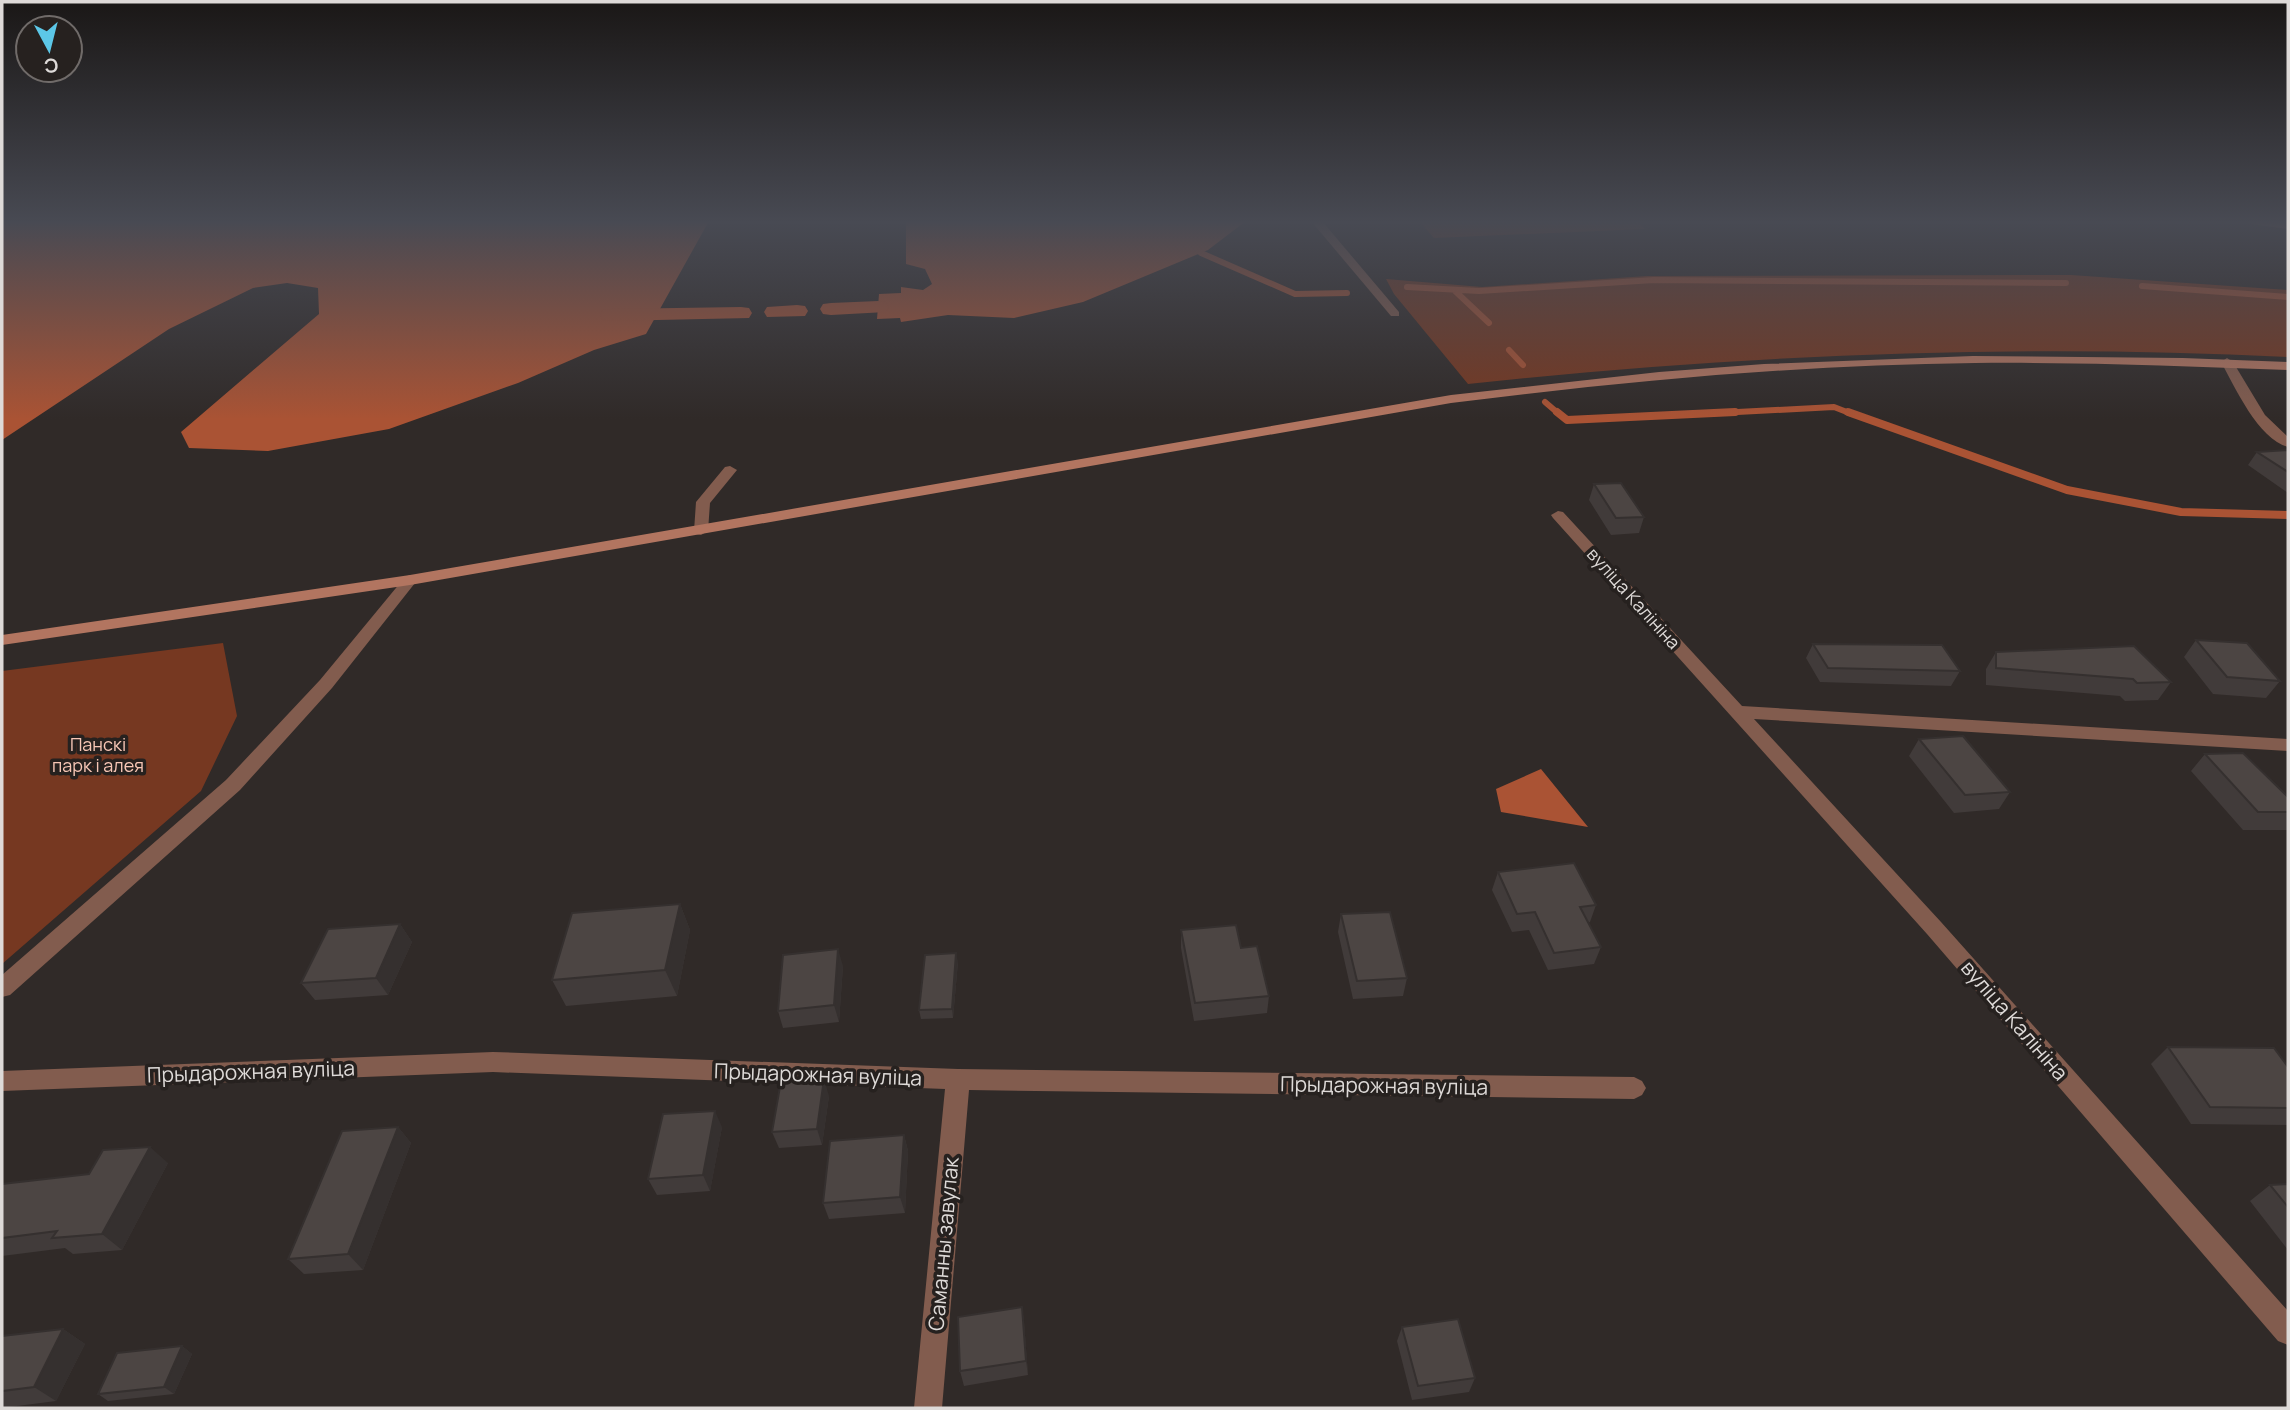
<svg xmlns="http://www.w3.org/2000/svg" width="2290" height="1410" viewBox="0 0 2290 1410" font-family="Manrope,sans-serif">
	<rect width="100%" height="100%" fill="#302a28"/>
	<path fill="#763821" d="M1419,221h218l8,8 -211,9z
		M2071,275l217,15v67c-274,-14 -547,-2 -820,27l-74,-90 -8,-15 96,8 165,-11z
		M223,643l14,73 -36,75 -199,173v-293z"/>
	<path fill="#aa5334" d="M2,221h707l-63,113 -52,16 -76,33 -129,46 -121,22 -79,-3 -8,-16 138,-118 -1,-26 -31,-5 -34,5 -84,41 -167,111z
		M906,221h340l-38,29 -125,52 -69,16 -66,-3 -47,7 -1,-4 -23,1 2,-25 22,-1v-6l22,3 9,-6 -7,-15 -19,-5z
		M1541,769l47,58 -87,-15 -5,-23z"/>
	<g fill="none" stroke-linecap="round" stroke-linejoin="round">
		<path stroke="#aa5334" stroke-width="6" d="M1201,253l94,41 52,-1
			M2142,286l146,11
			M1407,287l72,4 175,-11 412,3
			M1454,290l35,33
			M1509,350l14,15
			M1545,402l14,12
			M1699,414l135,-7 18,7"/>
		<path stroke="#aa5334" stroke-width="8" d="M1557,412l10,8 168,-8
			M1848,412l219,78 114,22 107,3"/>
		<path fill="#aa5334" fill-rule="evenodd" d="M878,301l8,1 3,5 -3,5 -55,3 -8,-1 -3,-5 3,-5 8,-1z
			M797,305l8,1 3,5 -3,5 -38,1 -3,-5 3,-5z
			M741,307l8,1 3,5 -3,5 -138,3 -8,-1 -3,-5 3,-5 8,-1z"/>
		<path fill="#825c4e" fill-rule="evenodd" d="M1311,221h11l77,91v4h-8z
			M2246,221l42,2v6l-37,-5z
			M2227,358l6,4 32,53 23,22v10c-30,-8 -53,-60 -67,-85z
			M730,466l7,4 -27,33 -2,28 -7,4 -5,-1 -2,-3 2,-29 29,-35z
			M1558,511l5,1 179,194 546,33v12l-534,-32 187,203 347,389v34l-10,-4 -351,-407 -374,-416 -2,-3z
			M410,575l5,2 3,3 -3,3 -83,105 -92,102 -230,205 -8,2v-22l224,-195 94,-100 85,-103z
			M493,1052l465,17 676,8 8,4 4,7 -4,7 -8,4 -665,-9 -27,318h-28l31,-319 -452,-17 -491,19v-20z"/>
		<path fill="#b27560" fill-rule="evenodd" d="M1973,356l210,2 105,4v8c-104,-4 -208,-8 -313,-7 -175,2 -350,18 -524,40l-1041,182 -408,60v-10l408,-60 1041,-180 208,-23 105,-8z"/>
	</g>
	<path fill="#413b3a" d="M2288,450v43l-40,-28 9,-13z
		M1594,484l50,33 -5,16 -28,2 -22,-35z
		M2196,640l84,41 -14,17 -53,-4 -29,-37z
		M1813,644l100,1 47,26 -9,15 -131,-4 -14,-24z
		M1996,652l175,30 -13,18 -33,1 -5,-5 -134,-11v-16z
		M1919,739l91,53 -11,17 -45,4 -45,-57z
		M2205,754l83,43 -1,33h-44l-52,-59z
		M1498,872l98,33 -6,17 -2,1 13,24 -7,17 -46,6 -19,-40 -17,2 -20,-42z
		M680,904l10,26 -13,66 -111,10 -14,-26z
		M1341,914l66,64 -4,18 -50,3 -15,-67z
		M400,924l12,18 -24,53 -73,5 -14,-17z
		M1181,930l60,18 28,48 -2,17 -73,8 -13,-73z
		M958,962l-5,56 -32,1 -2,-9z
		M843,966l-4,56 -56,6 -5,-17z
		M2168,1047l120,20v58l-97,-1 -40,-60z
		M829,1096l-7,49 -43,3 -7,-16z
		M398,1127l13,16 -48,127 -59,4 -16,-15z
		M722,1127l-12,64 -53,4 -9,-16z
		M904,1135l4,16 -3,62 -76,6 -6,-16z
		M168,1163l-46,87 -49,4 -8,-6 -63,8v-72l87,-10z
		M2288,1184v66l-38,-49 20,-16z
		M1022,1307l2,15 4,53 -64,11 -4,-15z
		M1402,1327l73,51 -6,14 -57,8 -15,-59z
		M63,1329l22,15 -29,57 -54,7v-72z
		M182,1346l10,8 -18,40 -66,7 -10,-7z"/>
	<path fill="#35302f" d="M680,904l10,26 -13,66 -12,-26z
		M400,924l12,18 -24,53 -12,-17z
		M838,949l5,17 -4,56 -5,-17z
		M956,953l2,9 -5,56 -1,-9z
		M824,1079l5,17 -7,49 -5,-16z
		M715,1111l7,16 -12,64 -7,-16z
		M398,1127l13,16 -48,127 -15,-16z
		M904,1135l4,16 -3,62 -5,-16z
		M150,1147l18,16 -46,87 -20,-16z
		M1022,1307l2,15 4,53 -2,-14z
		M63,1329l22,15 -29,57 -22,-14z
		M182,1346l10,8 -18,40 -10,-7z"/>
	<path fill="#4c4543" stroke="#35302f" stroke-width="2" d="M2288,450v22l-31,-20z
		M1621,483l23,34 -28,1 -22,-34z
		M2196,640l51,3 33,38 -53,-4z
		M1813,644l129,1 18,26 -132,-3z
		M2134,646l37,36 -34,1 -4,-4 -137,-11v-16z
		M1963,736l47,56 -45,3 -46,-56z
		M2243,753l45,44v15h-30l-53,-58z
		M1574,863l22,42 -16,2 21,40 -47,6 -19,-41 -18,2 -19,-42z
		M680,904l-15,66 -113,10 20,-67z
		M1390,912l17,66 -50,3 -16,-67z
		M400,924l-24,54 -75,5 27,-54z
		M1236,925l5,23 16,-2 12,50 -74,7 -14,-73z
		M838,949l-4,56 -56,6 5,-56z
		M956,953l-4,56 -33,1 6,-55z
		M2168,1047l106,1 14,19v41l-78,-1z
		M824,1079l-7,50 -45,3 9,-51z
		M715,1111l-12,64 -55,4 15,-65z
		M398,1127l-50,127 -60,5 54,-128z
		M904,1135l-4,62 -77,6 7,-62z
		M150,1147l-48,87 -50,4 5,-7 -55,7v-54l87,-10 14,-24z
		M2288,1184v23l-18,-22z
		M1022,1307l4,54 -66,10 -2,-54z
		M1458,1319l17,59 -57,8 -16,-59z
		M63,1329l-29,58 -32,4v-55z
		M182,1346l-18,41 -66,7 19,-41z"/>
	<linearGradient id="sky" x2="0" y2="1"><stop stop-color="#1a1716"/><stop offset="0.53" stop-color="#484a53"/><stop offset="1" stop-color="#484a53" stop-opacity="0"/></linearGradient>
	<rect width="2290" height="419" fill="url(#sky)"/>
	<g text-anchor="middle" dominant-baseline="central" stroke-width="7" stroke-linejoin="round" paint-order="stroke">
		<g font-size="18" fill="#dedad8" stroke="#26211f">
			<text transform="translate(1634 598) rotate(48)">вуліца Калініна</text>
		</g>
		<g font-size="18" fill="#f8c7b6" stroke="#26211f">
			<text x="98" y="744">Панскі<tspan x="98" dy="21">парк і алея</tspan></text>
		</g>
		<g font-size="21" fill="#dedad8" stroke="#26211f">
			<text transform="translate(2015 1020) rotate(49)">вуліца Калініна</text>
			<text transform="translate(251 1071) rotate(-2)">Прыдарожная вуліца</text>
			<text transform="translate(818 1074) rotate(2)">Прыдарожная вуліца</text>
			<text transform="translate(1384 1085) rotate(1)">Прыдарожная вуліца</text>
			<text transform="translate(943 1244) rotate(-85)">Саманны завулак</text>
		</g>
	</g>
	<rect width="2290" height="1410" fill="none" stroke="#dedad8" stroke-width="7"/>
	<g transform="translate(49 49) rotate(173)"><circle r="33" fill="#26211f" stroke="#706b69" stroke-width="2"/>
	<path d="M0-5L12 26L0 18L-12 26Z" fill="#5cc7e7"/>
	<text y="-10" font-size="19" font-weight="bold" text-anchor="middle" fill="#dedad8">С</text>
	</g>
</svg>
